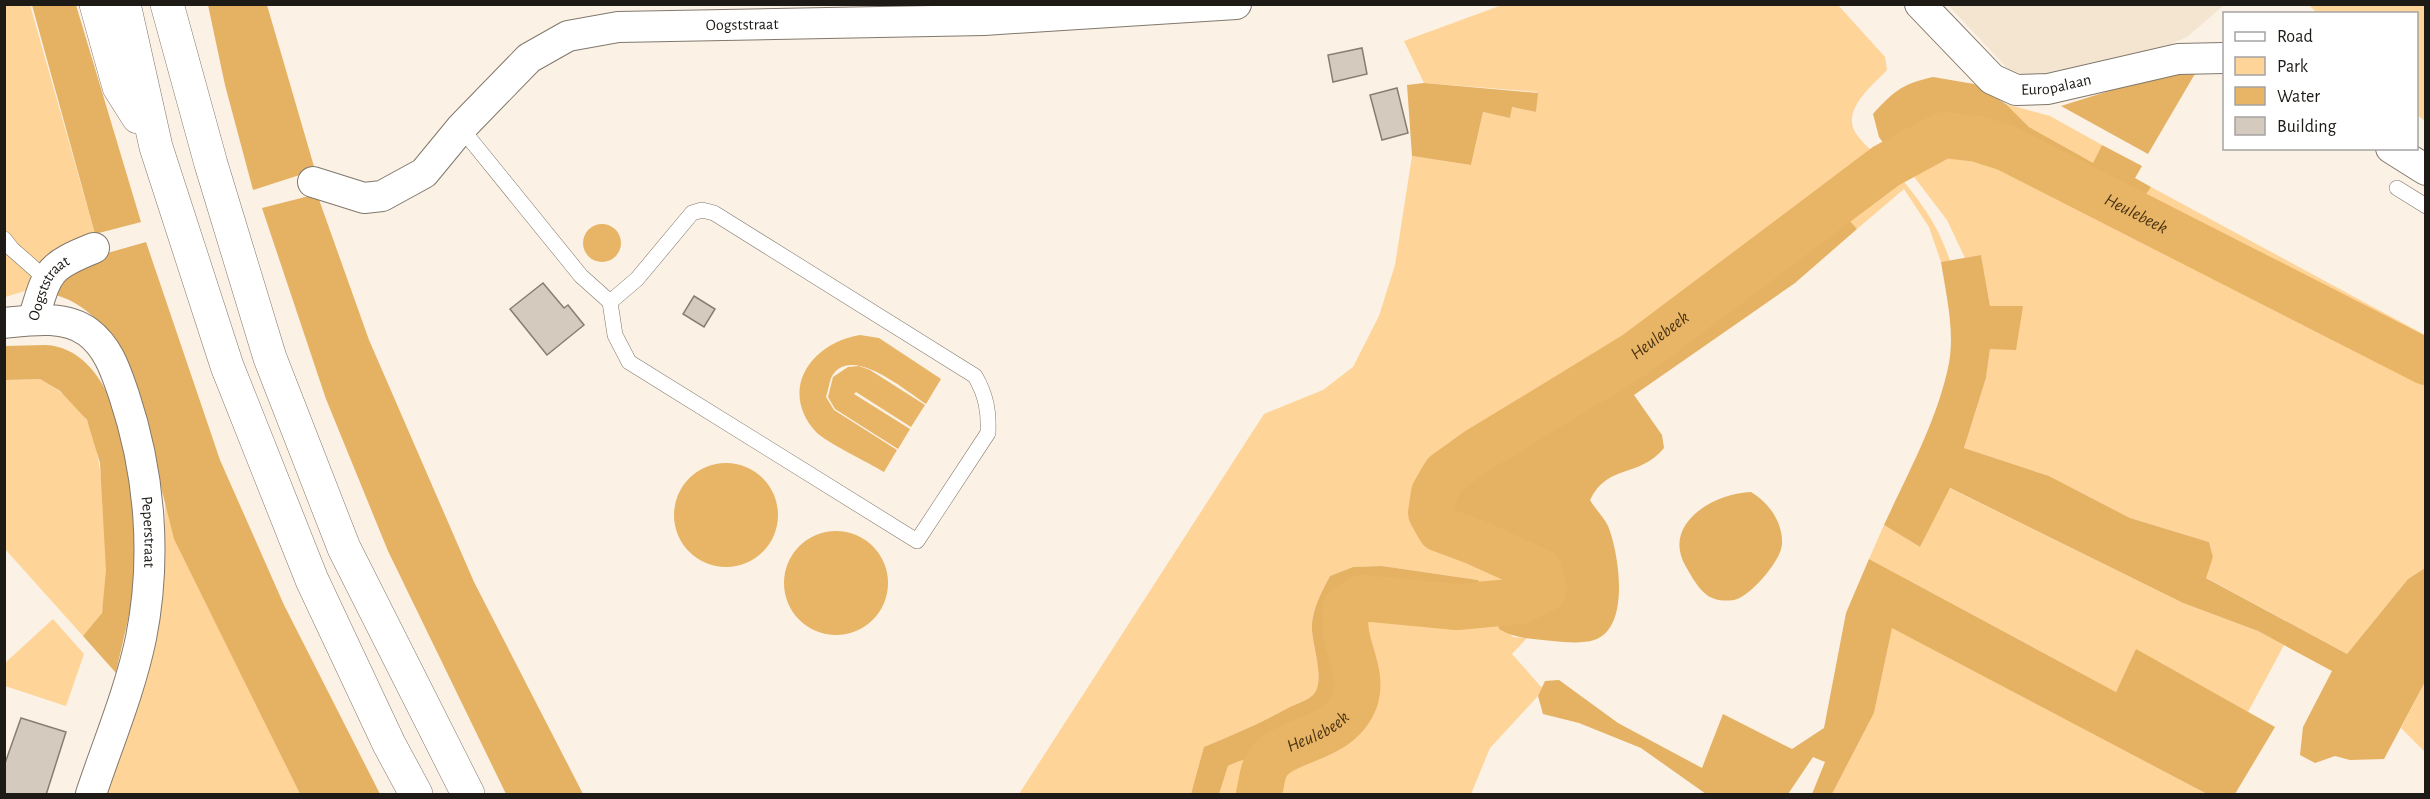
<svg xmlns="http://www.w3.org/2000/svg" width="2430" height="799" viewBox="0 0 2430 799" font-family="'Alegreya Sans',sans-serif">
	<rect width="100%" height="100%" fill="#fbf1e4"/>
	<path fill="#f4e5d1" d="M1948,5h276l-37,32 -36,15 -116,26 -27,-9z"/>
	<path fill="#fed498" d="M5,5h25l65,229 -41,21 -29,36 -20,6z
		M1502,5h336l47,52 2,13c-14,15 -45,39 -32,62 6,10 18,19 25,28l-189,138 3,5 -218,141c-34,25 -80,54 -38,96l82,29 8,9v5c-13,13 -33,12 -50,14l5,-10 -5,-7 -96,-14 -29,1 -23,9c-8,15 -16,30 -18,47 -2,19 15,57 1,72 -6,6 -18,9 -25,13 -27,15 -55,27 -83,39l-14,47h-172l245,-380 59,-24 30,-23 26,-51 16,-51 17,-109 59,9 12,-53 27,6 1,-11 25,5 1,-20 -113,-9 -20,-42z
		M2309,5h116v116l-8,-6 -1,-101 -99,-1z
		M2006,104l44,12 52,29 -9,19 -64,-37z
		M1946,146l52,10 156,76 271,140v196l-17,11 -61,75 -142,-77 8,-20 -4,-15 -79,-24 -81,-42 -85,-28 22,-70 4,-29 32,-43h-32l-9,-51 -16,3 -18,-38 -42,-55z
		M1896,172c24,29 42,52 54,89l-9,1 -12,-35 -25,-38 -47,40 -14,-16z
		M2151,187l274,148v21l-41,-25 -245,-126z
		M40,379c17,10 38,24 47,42 18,34 25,153 15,190 -2,11 -12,18 -19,25l-78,-87 -1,-169z
		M1949,488l234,115 75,28 26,14 -36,67 -112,-62 -20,42 -247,-133 15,-34 36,22z
		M165,501l10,38 125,255h-194l54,-180 4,-38z
		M1374,608l48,4 81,-2 -5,8 15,19 14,1 -15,16 30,34 -4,8 -48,52 -19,46h-202c0,-8 0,-19 6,-26 11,-13 27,-13 42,-19 54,-23 53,-75 37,-123l5,-10z
		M53,619l31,35 -18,52 -61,-20v-23z
		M1892,627l315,167h-375l42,-81z
		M2425,682v70l-24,-24z
		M1257,757l-4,37h-34l9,-28 10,-6z"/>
	<path fill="#e5b163" d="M32,5h44l65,217 -46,12z
		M208,5h59l48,165 -62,20 -28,-105z
		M2196,72l-48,82 -87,-48 102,-32z
		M1933,77l41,7 32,20 23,23 64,36 9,-18 40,21 -7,12 16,9 -12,18c-26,-13 -53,-25 -79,-39 -40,-20 -73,-42 -121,-33 -15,3 -32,15 -46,23l-14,-19 -6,-23c21,-23 29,-30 60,-37z
		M1424,83l114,10 -2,19 -24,-5 -2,11 -27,-6 -12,53 -59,-9 -5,-71z
		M317,194l52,146 105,242 109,212h-77l-118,-243 -62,-152 -64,-191z
		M1843,213l14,16 -62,54 -161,112 28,40 2,13c-24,30 -56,15 -74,52 5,9 14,17 18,26 11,27 23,102 -14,114 -12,4 -29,2 -41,1 -20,-2 -37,-2 -54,-12l-2,-11 6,-8 48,-8 6,-21 -10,-12 -98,-48 -8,-8c3,-18 10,-30 24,-42 44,-38 99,-62 147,-93 79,-52 154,-109 231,-165z
		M146,242l74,218 64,145 96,189h-80l-126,-255 -26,-104 -47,-110c-13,-15 -26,-24 -45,-30l4,-18 30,-19z
		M1981,255l9,51h33l-7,44 -26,-1 -4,29 -22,70 85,28 81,42 79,24 4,15 -7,21 141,76 61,-75 17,-11v114l-41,77 -34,1 -15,-4 -20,7 -15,-8 3,-28 29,-56 -74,-40 -75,-28 -233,-115 -30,59 -36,-22c24,-52 54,-106 65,-162 6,-32 -3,-69 -8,-101z
		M46,345c80,5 92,154 91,215 -1,33 -14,79 -21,113l-33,-37 19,-23 4,-43 -6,-107 -13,-43 -27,-29 -20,-12 -35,1v-34z
		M1751,492c18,11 32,30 31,52 -1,17 -30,50 -45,55 -5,2 -16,2 -22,0 -14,-4 -23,-22 -30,-34 -23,-42 30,-72 66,-73z
		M1869,559l247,133 20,-43 139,78 -40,67h-28l-315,-166 -18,85 -42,81h-20l13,-32 -12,-5 -25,37h-82l-65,-46 -62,-25 -36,-9 -5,-18 7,-15 14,-1 59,43 84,45 21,-54 69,35 32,-21 22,-115z
		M1382,566l96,14 5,7 -5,10c-26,-3 -125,-21 -138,4 -7,13 0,37 4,50 4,17 9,37 0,54 -10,21 -64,44 -86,51 -11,4 -20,4 -30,10l-9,28h-28l13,-47c29,-12 57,-24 84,-39 7,-4 19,-7 25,-13 14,-15 -3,-53 -1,-72 2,-17 10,-32 18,-47l23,-9z"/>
	<path fill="#e8b466" d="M583 243a19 19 0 1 1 38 0a19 19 0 1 1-38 0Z
		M860,335l19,3 62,41 -15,25c-20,-13 -77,-62 -95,-26 -2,6 -3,13 -5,19l8,13 63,40 -13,22c-15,-9 -58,-30 -68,-40 -38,-42 -5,-89 44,-97z
		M859,366l11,4 55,35 -14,22 -55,-35 -2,2 56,35 -12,20 -63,-40 -7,-12 5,-20 15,-10z
		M674 515a52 52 0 1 1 104 0a52 52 0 1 1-104 0Z
		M784 583a52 52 0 1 1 104 0a52 52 0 1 1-104 0Z"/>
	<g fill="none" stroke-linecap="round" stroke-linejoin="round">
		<path stroke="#e8b466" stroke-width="46" id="s1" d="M1259,794c2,-8 3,-19 6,-26 14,-31 73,-24 90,-68 8,-24 -6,-45 -9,-68 -1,-7 -1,-15 -1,-23l17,-11 95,9 64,-6 23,-12 -5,-18 -64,-29 -35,-13 -9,-16 3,-20 11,-19 32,-23 159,-97 250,-188 57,-31 35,4 28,9 420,214"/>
	</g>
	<path fill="#d4cabd" stroke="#877e72" stroke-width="1.5" d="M1362,48l5,26 -34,8 -5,-27z
		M1397,88l11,45 -26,7 -12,-45z
		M543,283l21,25 4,-3 16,20 -37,30 -37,-46z
		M694,296l21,13 -11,18 -21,-13z
		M21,718l45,14 -20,63h-42v-29z"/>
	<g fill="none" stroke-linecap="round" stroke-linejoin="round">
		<defs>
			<path id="service" d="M461,128l120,148 29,26 5,33 14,27 288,179 71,-108c1,-22 -2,-38 -13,-57l-261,-163 -12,-3 -10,3 -55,66 -27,23
				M2397,188l29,18
				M4,239l8,10 34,30"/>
			<g id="minor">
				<path id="s2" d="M1920,4l72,75 24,11 32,-1 130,-30 46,-1"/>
				<path d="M2391,148l35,22"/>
				<path id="s3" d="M313,182l51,16 18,-2 42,-23 37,-45 68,-70 39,-22 50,-9 366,-7 252,-16"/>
				<path id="s4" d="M33,320c15,-48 13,-53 61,-72"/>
				<path id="s5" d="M4,323c28,-3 61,-8 84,9 21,16 28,40 36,63 26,78 33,162 17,243 -11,53 -33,105 -50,156"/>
			</g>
			<path id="motorway" d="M96,4l23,83 19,30
				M124,4l32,143 71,219 85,214 77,164 27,50
				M167,4l44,160 59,194 74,190 124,246"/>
		</defs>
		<use href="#service" stroke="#81786c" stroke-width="16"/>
		<use href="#minor" stroke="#81786c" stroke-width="32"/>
		<use href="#motorway" stroke="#81786c" stroke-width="34"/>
		<use href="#service" stroke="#fff" stroke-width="15"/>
		<use href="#minor" stroke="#fff" stroke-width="30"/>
		<use href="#motorway" stroke="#fff" stroke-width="33"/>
	</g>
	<g text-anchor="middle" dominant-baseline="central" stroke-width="6" stroke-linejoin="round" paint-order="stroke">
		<g font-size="16" fill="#1e1a16" stroke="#fff">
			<text stroke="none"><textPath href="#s3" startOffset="495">Oogststraat</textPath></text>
			<text stroke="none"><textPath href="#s2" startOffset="171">Europalaan</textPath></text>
			<text stroke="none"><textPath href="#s4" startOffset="36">Oogststraat</textPath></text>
			<text stroke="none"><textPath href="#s5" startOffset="300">Peperstraat</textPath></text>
		</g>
		<g font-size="18" font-style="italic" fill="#493311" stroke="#fff">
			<text stroke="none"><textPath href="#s1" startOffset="1442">Heulebeek</textPath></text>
			<text stroke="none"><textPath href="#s1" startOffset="884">Heulebeek</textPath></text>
			<text stroke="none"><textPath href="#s1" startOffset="92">Heulebeek</textPath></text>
		</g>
	</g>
	<rect width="2430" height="799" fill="none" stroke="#1e1a16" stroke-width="12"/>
	<rect x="2223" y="12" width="195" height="138" fill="#ffffff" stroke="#a5a3a2" stroke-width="1.5"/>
	<rect x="2235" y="32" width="30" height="9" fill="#ffffff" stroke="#a5a3a2" stroke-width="1.5"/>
	<text x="2277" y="42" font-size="18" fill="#1e1a16">Road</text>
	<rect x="2235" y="57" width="30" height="18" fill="#fed498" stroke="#a5a3a2" stroke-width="1.5"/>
	<text x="2277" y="72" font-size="18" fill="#1e1a16">Park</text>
	<rect x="2235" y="87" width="30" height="18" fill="#e8b466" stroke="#a5a3a2" stroke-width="1.5"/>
	<text x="2277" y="102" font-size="18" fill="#1e1a16">Water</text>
	<rect x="2235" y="117" width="30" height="18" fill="#d4cabd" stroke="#a5a3a2" stroke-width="1.5"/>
	<text x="2277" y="132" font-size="18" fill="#1e1a16">Building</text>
</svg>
